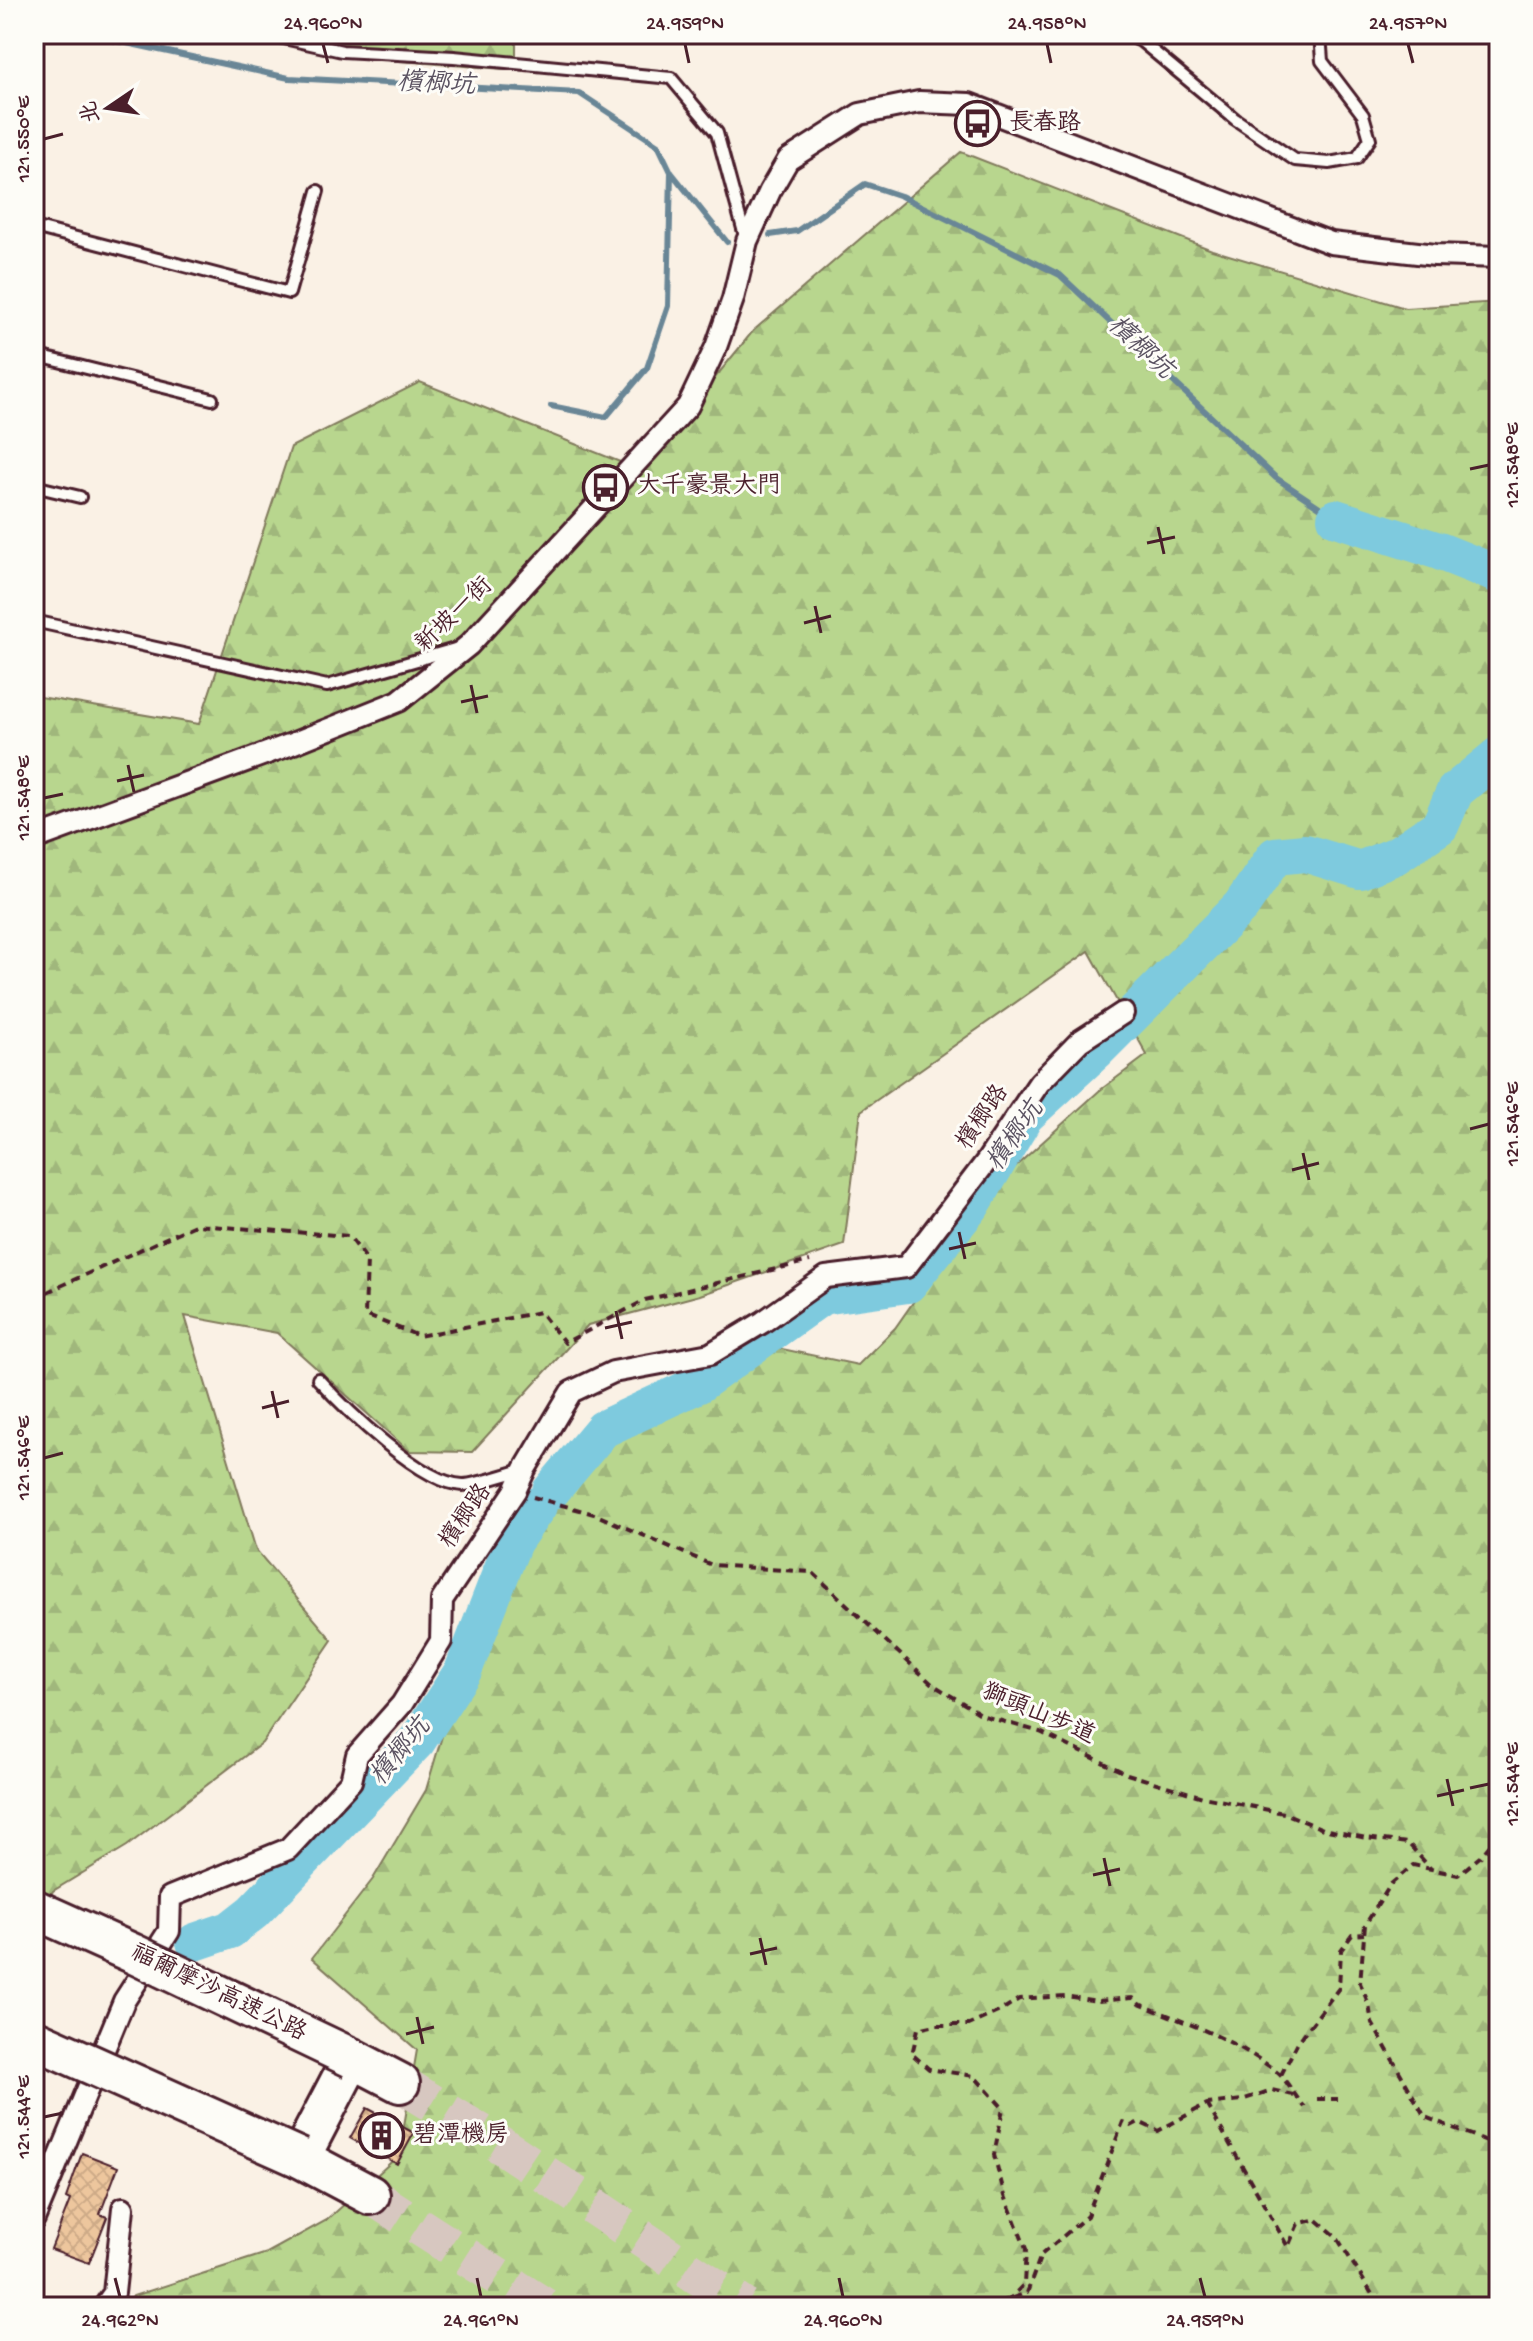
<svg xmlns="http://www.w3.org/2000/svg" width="1533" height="2341" viewBox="0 0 1533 2341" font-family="'Gochi Hand','LXGW WenKai TC',sans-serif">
	<defs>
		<pattern id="forest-firs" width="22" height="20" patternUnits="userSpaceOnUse" patternTransform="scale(2)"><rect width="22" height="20" fill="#b8d68e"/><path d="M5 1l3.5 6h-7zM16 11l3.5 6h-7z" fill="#a0b77b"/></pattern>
		<pattern id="building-cross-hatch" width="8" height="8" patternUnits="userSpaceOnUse" patternTransform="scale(2)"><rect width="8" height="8" fill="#edc69d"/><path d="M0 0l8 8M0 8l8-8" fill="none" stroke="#cdaa87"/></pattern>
	</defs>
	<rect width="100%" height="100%" fill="#faf1e5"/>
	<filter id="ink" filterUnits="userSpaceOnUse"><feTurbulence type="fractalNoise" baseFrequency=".0125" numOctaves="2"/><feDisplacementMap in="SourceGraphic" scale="16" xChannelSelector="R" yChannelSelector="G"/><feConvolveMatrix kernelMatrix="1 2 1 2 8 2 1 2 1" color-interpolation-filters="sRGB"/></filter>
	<g filter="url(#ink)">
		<path fill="url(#forest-firs)" stroke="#817a5c" stroke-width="2" d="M310,34h206v36l-128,-10z
			M961,152l251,98 193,58 94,-6v2005h-1372l6,-11 134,-43 60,-33 72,-65 18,-105 -105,-92 61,-79 53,-89 36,-121 95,-212 151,-81 60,-30 90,19 37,-37 100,-143 104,-94 48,-36 -58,-104 -228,160 -17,134 -144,50 -112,30 -116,127 -63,-1 -132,-118 -92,-17 71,234 76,90 -70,103 -135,103 -74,45 -19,32v-1227l165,28 92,-277 129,-65 220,88 113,-139z"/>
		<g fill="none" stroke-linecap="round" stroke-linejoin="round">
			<path stroke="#698696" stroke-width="6" d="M85,34l204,44 290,15 79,52 13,27 56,70
				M770,235l27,-4 68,-47 36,12 159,79 216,203 60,40
				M551,406l55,11 41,-49 21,-62 3,-134"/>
			<path stroke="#7ecade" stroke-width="38" d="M1336,518l103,33 60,24
				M551,1491l52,-62 96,-45 123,-88 86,-12 63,-78 54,-90 71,-65 145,-145 34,-50 30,-3 55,17 35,-14 45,-30 15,-35 44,-36
				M195,1942l35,-12 23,-18 164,-171 46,-70 50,-129 25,-36"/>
		</g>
		<path fill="url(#building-cross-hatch)" stroke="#4a1f2b" stroke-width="2" d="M367,2108l47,25 -17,31 -47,-26z
			M82,2153l36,14 -18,47 7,3 -18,46 -38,-14 19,-49 -4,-2z"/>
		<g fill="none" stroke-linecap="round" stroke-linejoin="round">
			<path stroke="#d7c7c0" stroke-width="38" stroke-dasharray="38 19" stroke-linecap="butt" d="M400,2083l104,64 241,160
				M370,2195l175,112"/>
			<defs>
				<path id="service" d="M266,34l76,17 112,6 217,21 46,55 29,107
					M1125,34l16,7 94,78 60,41 34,3 28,-5 13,-19 -7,-24 -41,-54 -2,-27
					M34,227l255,66 29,-102
					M34,355l178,44
					M34,486l46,11
					M34,621l293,65 128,-37
					M318,1379c27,30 104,105 145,106 13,0 46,-12 60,-15"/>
				<path id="minor" d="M34,839l255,-94 110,-44 70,-56 219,-239 28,-59 17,-48 14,-58 23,-50 18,-31 72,-46 59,-12 50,2 362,139 104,12 64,2
					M34,2219l90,-218 45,-70 1,-34 118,-48 63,-68 6,-26 45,-51 39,-63 1,-41 73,-109 10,-22 46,-77 42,-20 97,-18 53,-32 63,-45 80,-10 80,-105 53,-79 41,-42 43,-28
					M104,2307l10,-14 9,-85"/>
				<path id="motorway" d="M370,2195l-70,-37 52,-100 48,25"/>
			</defs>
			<use href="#service" stroke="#4a1f2b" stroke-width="16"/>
			<use href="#minor" stroke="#4a1f2b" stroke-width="26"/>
			<use href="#motorway" stroke="#4a1f2b" stroke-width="44"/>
			<path stroke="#4a1f2b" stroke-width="4" stroke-dasharray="8 6" stroke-linecap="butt" d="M34,1298l161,-73 154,11 18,24 -2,55 54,21 121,-24 25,31 80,-43 165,-39
				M533,1497l61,17 118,51 100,7 120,112 52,32 56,16 87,42 76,23 81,16 39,16 43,9 42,5 23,26
				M1499,1834l-18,22 -23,19 -45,-10 -22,19 -26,41 -5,58 9,22 3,18 53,94 62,24 12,9
				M1281,2075l17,-33 41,-54 2,-38 11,-15 12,-1
				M1317,2099h21
				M1207,2104l81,143 10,-23 18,-5 20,17 44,71
				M1007,2302l17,-18 2,-35 -21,-53 -11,-41 9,-47 -29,-32 -45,-7 -17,-15 6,-25 18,-4h33l31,-14 19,-12 46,-3 32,5 36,-3 6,6c48,19 98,36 139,69 10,9 17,24 27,34
				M987,2307l40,-14 14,-38 46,-39 36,-94 8,4 8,-4 19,9 49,-27 35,-4 30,-10 21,5"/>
			<use href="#service" stroke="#fdfcf7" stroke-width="10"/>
			<use href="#minor" stroke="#fdfcf7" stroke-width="20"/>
			<use href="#motorway" stroke="#fdfcf7" stroke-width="38"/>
			<defs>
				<path id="motorway-bridge" d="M34,1909l98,44 220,105
					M34,2039l266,119"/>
			</defs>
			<use href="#motorway-bridge" stroke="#4a1f2b" stroke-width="44" stroke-linecap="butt"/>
			<use href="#motorway-bridge" stroke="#fdfcf7" stroke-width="38"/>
		</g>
	</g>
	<path fill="none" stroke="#4a1f2b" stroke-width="3" d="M323,44l5,19M685,44l4,19M1047,44l4,19M1408,44l5,19M44,139l19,-5M1470,469l19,-4M1158,527l6,27M1147,543l28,-6M815,606l6,27M804,623l27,-7M471,685l6,28M461,702l27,-6M128,765l6,27M117,781l27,-6M44,798l19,-4M1470,1129l19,-5M1303,1153l6,27M1292,1170l27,-7M959,1232l6,27M949,1249l27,-6M616,1311l6,28M605,1328l27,-6M272,1391l6,27M262,1408l27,-7M44,1458l19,-5M1447,1779l6,27M1470,1788l19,-4M1437,1796l27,-6M1104,1858l6,28M1093,1875l27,-6M760,1938l6,27M750,1954l27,-6M417,2017l6,27M406,2034l28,-7M44,2117l19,-4M115,2278l5,19M477,2278l4,19M839,2278l4,19M1200,2278l5,19"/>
	<defs>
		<symbol id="bus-ring" viewBox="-11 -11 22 22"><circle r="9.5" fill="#fdfcf7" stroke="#4a1f2b" stroke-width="1.5"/><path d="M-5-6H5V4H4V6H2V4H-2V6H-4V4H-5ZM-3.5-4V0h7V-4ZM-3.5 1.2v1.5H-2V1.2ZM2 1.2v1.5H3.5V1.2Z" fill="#4a1f2b"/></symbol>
		<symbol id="building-ring" viewBox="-11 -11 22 22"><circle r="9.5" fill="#fdfcf7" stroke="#4a1f2b" stroke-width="1.5"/><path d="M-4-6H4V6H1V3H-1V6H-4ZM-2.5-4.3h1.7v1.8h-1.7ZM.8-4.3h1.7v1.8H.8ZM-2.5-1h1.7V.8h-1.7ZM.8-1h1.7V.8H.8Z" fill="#4a1f2b"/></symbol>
	</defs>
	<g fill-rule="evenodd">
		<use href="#bus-ring" x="952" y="98" width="51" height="51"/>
		<use href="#bus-ring" x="580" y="462" width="51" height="51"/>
		<use href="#building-ring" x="356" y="2110" width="51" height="51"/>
	</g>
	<g text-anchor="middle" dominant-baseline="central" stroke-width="6" stroke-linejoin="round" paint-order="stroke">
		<g font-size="24" fill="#4a1f2b" stroke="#fdfcf7" text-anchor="start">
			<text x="1009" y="124">長春路</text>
			<text x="637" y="487">大千豪景大門</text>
			<text x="413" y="2136">碧潭機房</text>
		</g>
		<g font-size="24" fill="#4a1f2b" stroke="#fdfcf7">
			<text transform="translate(455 616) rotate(-44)">新坡一街</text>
			<text transform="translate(984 1118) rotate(-56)">檳榔路</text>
			<text transform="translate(467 1517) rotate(-56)">檳榔路</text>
			<text transform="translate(1038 1715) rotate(23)">獅頭山步道</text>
			<text transform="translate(218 1994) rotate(26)">福爾摩沙高速公路</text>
		</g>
		<g font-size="26" font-style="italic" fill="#5a5261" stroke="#fdfcf7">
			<text transform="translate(436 86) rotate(3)">檳榔坑</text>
			<text transform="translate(1139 349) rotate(43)">檳榔坑</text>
			<text transform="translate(1017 1137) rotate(-55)">檳榔坑</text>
			<text transform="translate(402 1753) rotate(-50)">檳榔坑</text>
		</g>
	</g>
	<rect width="1533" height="2341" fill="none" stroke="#fdfcf7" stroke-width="88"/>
	<g transform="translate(108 108) rotate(257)" stroke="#fdfcf7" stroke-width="6" paint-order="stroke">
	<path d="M0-6L14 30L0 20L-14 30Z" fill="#4a1f2b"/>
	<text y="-12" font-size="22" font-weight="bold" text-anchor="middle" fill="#4a1f2b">北</text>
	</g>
	<rect x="44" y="44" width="1445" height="2253" fill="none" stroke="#4a1f2b" stroke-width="3"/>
	<g font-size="20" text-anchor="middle" fill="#4a1f2b">
		<text x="323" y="29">24.960°N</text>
		<text x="685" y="29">24.959°N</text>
		<text x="1047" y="29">24.958°N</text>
		<text x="1408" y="29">24.957°N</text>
		<text transform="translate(22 139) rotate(-90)" y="7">121.550°E</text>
		<text transform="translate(1511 465) rotate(-90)" y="7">121.548°E</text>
		<text transform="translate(22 798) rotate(-90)" y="7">121.548°E</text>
		<text transform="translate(1511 1124) rotate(-90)" y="7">121.546°E</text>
		<text transform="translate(22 1458) rotate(-90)" y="7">121.546°E</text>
		<text transform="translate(1511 1784) rotate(-90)" y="7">121.544°E</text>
		<text transform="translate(22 2117) rotate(-90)" y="7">121.544°E</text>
		<text x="120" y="2326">24.962°N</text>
		<text x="481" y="2326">24.961°N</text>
		<text x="843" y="2326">24.960°N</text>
		<text x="1205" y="2326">24.959°N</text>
	</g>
</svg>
